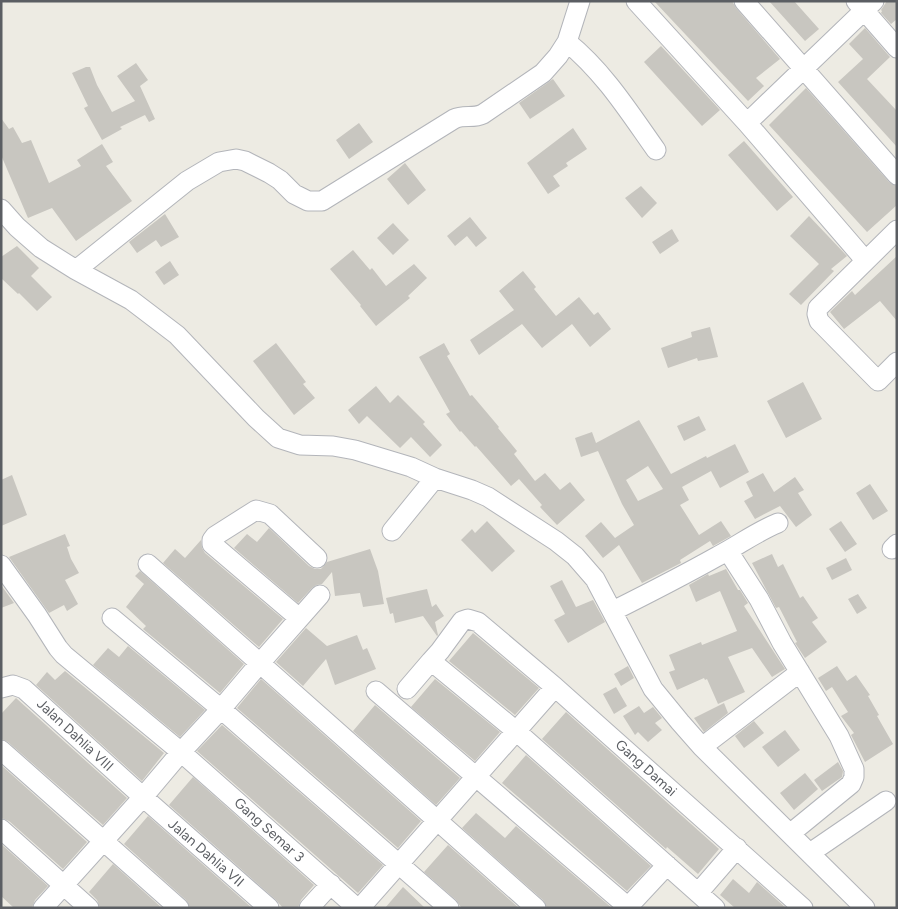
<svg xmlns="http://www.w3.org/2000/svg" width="898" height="909" viewBox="0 0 898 909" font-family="Figtree,sans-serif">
	<rect width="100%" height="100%" fill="#edebe3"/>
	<path fill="#c8c6c0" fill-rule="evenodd" d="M654,1h78l4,7 44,51 -24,19 8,8 -16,15z
		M769,1h25l25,28 -14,12z
		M887,1h10v18l-6,5 -10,-11 1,-2 -1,-1z
		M865,28l25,29 -23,22 30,32v36l-59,-65 25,-23 -14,-15z
		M661,46l59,64 -18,16 -58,-64z
		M136,63l12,17 -8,6 15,33 -6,3 -4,-7 -25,12 2,2 -20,11 -18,-32 4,-2 -16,-33 14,-6h4l7,18 15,27 23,-11 -18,-25z
		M553,79l12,17 -35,23 -11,-16z
		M806,88l83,94 8,4v19l-30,27 -98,-107z
		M1,118l8,11 4,-2 9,16 9,-3 18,43 32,-17 -4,-6 25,-16 11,18 -7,4 26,35 -56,40 -24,-33 -24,10 -27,-63z
		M359,123l14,19 -24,17 -13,-19z
		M573,128l14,21 -21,14 2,3 -15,10 7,10 -12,8 -21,-31z
		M744,141l49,56 -16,14 -49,-56z
		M405,163l21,27 -18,15 -21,-26z
		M641,186l16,17 -15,15 -17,-20z
		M165,214l14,23 -18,10 -5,-7 -19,13 -8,-11z
		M809,216l38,40 -16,13 3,2 -33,34 -12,-11 30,-30 -29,-28z
		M470,217l17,21 -11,9 -9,-11 -12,10 -8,-10z
		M393,223l16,17 -16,15 -16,-17z
		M672,229l7,12 -19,13 -8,-12z
		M17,246l22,22 -8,8 21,21 -15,14 -18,-18 -1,1 -17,-16v-21z
		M353,250l17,20 2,-2 14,18 28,-22 13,14 -19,18 2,2 -34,28 -16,-20 1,-1 -31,-36z
		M897,256v65l-17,-20 -36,28 -14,-17 22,-21 3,4z
		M170,261l9,14 -15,10 -9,-13z
		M523,271l13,16 -2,2 22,27 23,-19 15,18 4,-3 13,17 -21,18 -18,-23 -30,24 -20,-24 -43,31 -9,-15 44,-30 -15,-19z
		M710,327l8,30 -20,4 -1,-3 -29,10 -7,-20 31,-11 -1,-5z
		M276,343l30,39 -3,2 12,14 -21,17 -41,-54z
		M444,343l6,11 -3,2 23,40 2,-1 27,32 -1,1 19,23 -3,3 21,27 10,-8 15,17 10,-8 15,18 -28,25 -17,-18 2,-2 -23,-26 -8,7 -35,-40 -1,1 -14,-16 -1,1 -14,-18 4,-2 -31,-55z
		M803,382l19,37 -36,19 -19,-37z
		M376,386l14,17 8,-8 27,27 -2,2 19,21 -12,12 -19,-20 -11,11 -33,-32 -8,8 -11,-14z
		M699,416l7,14 -22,11 -7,-15z
		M639,420l32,54 35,-18 1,2 28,-14 14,28 -29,16 -9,-17 -29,16 7,13 -9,5 19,30 22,-14 10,15 -18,10 -3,-5 -30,19 1,3 -39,20 -23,-38 -16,13 -18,-22 16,-14 14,16 19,-13 -12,-21 -24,-53 -17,6 -6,-19 17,-6 4,11zM648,466l15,23 -25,12 -12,-21z
		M763,473l11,19 21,-15 9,13 -6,3 14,22 -16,12 -16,-21 -25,13 -11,-18 9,-5 -7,-14z
		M12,475l15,40 -26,11v-46z
		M870,484l18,27 -15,9 -17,-27z
		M487,521l28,30 -23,21 -31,-32 11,-11 3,4z
		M841,521l16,23 -12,8 -16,-23z
		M269,528l40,38 6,3h6l6,-7 43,-13 8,22 6,33 -21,3 -3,-14 -25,3 -3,-24 -10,12 -6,1 -4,3 -14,15 -64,-55 13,-14 10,8z
		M65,534l5,12 -3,1 4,12 8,14 -14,7 13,24 -11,7 -3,-6 -15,8 -40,-56z
		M201,540l1,8 3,5 78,66 -24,28 -96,-84 12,-14 10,9z
		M772,554l6,13 5,-3 17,34 3,-2 15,22 -6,4 15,20 -22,16 -10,-15 2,-1 -18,-35 -3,1 -24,-45z
		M846,558l6,12 -20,10 -6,-12z
		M726,569l12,21h2l8,13 -4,3 41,63 -13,8 -20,-29 -24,9 17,35 -27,12 -11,-25 -2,1 -1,-2 -27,12 -8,-18 6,-2 -6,-15 32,-13 1,3 35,-14 -17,-40 -24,11 -7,-17 19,-11 1,2z
		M140,571l104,93 -24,29 -77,-64 3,-3 -20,-19 18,-23 -9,-8z
		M562,580l14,27 17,-7 12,22 -37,21 -14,-23 11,-6 -15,-28z
		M1,585l13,18 -13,5z
		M427,589l5,18 4,-3 8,12 -9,6 3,13 -1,1 -14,-20 -28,7 -2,-10 -3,1 -4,-16z
		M858,594l9,14 -10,6 -9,-15z
		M306,628l21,18 30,-11 6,15 4,-2 9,21 -41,16 -9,-26 -23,27 -27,-24z
		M473,633l66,55 -24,27 -66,-54z
		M128,646l77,64 -25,27 -87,-72 15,-17 11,9z
		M628,666l6,12 -13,8 -7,-12z
		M837,666l10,15 9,-6 14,20 -2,1 11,19 -2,1 16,28 -28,18 -14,-27 3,-2 -13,-17 7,-4 -16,-25 -6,4 -8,-13z
		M65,671l99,82 -22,28 -106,-96 11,-13 8,8z
		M261,679l160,142 -23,27 -161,-140z
		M435,679l65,53 -25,29 -64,-54z
		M616,687l11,19 -13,8 -11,-20z
		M16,698l111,100 -24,27 -95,-83 -7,-3v-25z
		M724,703l4,10 -24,19 -10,-14z
		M375,705l85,73 -24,27 -83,-74z
		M639,706l5,7 9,-6 9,11 -7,5 7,7 -14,12 -10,-10 -3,3 -12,-19z
		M566,712l153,137 -21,25 -31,-27 -1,2 -124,-110z
		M754,721l10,12 -20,15 -9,-12z
		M222,725l161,140 -25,28 -161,-142z
		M785,730l15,20 -22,17 -16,-20z
		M526,755l125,111 -24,25 -125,-108z
		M838,762l5,9 -1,6 -20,14 -8,-11z
		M1,765l86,77 -24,27 -54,-48 -8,-3z
		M805,773l13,16 -24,21 -14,-17z
		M193,777l121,108 -13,15 -3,8h-15l-7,-8 -107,-95z
		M476,813l29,25 11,-12 96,82h-65l-4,-8 -81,-72z
		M148,816l104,92h-62l-4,-8 -62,-56z
		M1,844l47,42 -13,14 -3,8h-18l-13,-12z
		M448,845l71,63h-57l-2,-2 -4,-6 -32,-28z
		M113,864l49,44h-62l-3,-8 -8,-8z
		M733,879l16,14 8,-11 29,26h-51l-15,-13z
		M403,887l22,21h-40z"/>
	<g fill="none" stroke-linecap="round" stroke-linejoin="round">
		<defs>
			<path id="minor" d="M636,1l111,122 118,137
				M744,1l153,174
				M856,1l41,47
				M567,42c37,30 62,70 89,108
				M747,123l127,-122
				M1,209l16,18 24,21 35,22 55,30 46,35 79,83 22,20 22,7 33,1 22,4 56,17 24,11 37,12 16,7 68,44 19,15 20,23 58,110 27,33 22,25 163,161
				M897,230l-79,78 -1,6 2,7 59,60 19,-19
				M76,270l111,-89 32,-19 17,-3 9,2 24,12 11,7 14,14 14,7h14l132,-82c10,-5 19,0 29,-5l60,-41 15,-17 9,-14 13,-41
				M392,531l43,-53
				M892,549l5,-5
				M728,551l31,48 23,44 57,93 15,33v8l-3,7 -60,49
				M148,564l388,344
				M1,565l36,50 21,33 6,7 117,97 176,156
				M613,611c36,-18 71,-36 105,-55 21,-11 38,-24 60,-33
				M112,618l109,91 228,199
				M299,618l-87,-74v-4l3,-4 41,-26 14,4 47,44
				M1,688l12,-3 11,4 119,108 126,111
				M407,689l24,-28
				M376,691l252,216
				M702,747l98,-75
				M1,750l178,158
				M1,829l88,79
				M810,853l76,-52
				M698,893l39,-45
				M43,908l100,-111 38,-45 40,-43 39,-46 60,-68
				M309,908l22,-24
				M360,908l195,-221
				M627,908l40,-43
				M715,908l-199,-177 -85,-70 9,-10 22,-30 6,-2 10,3 77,65 248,221"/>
		</defs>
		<use href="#minor" stroke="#b3b5ba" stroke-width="21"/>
		<use href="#minor" stroke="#fff" stroke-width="19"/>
	</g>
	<g text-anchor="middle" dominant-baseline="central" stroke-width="4" stroke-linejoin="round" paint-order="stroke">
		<g font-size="14" fill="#5b5e63" stroke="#fff">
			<text transform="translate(75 735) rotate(43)">Jalan Dahlia VIII</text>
			<text transform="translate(646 768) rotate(42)">Gang Damai</text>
			<text transform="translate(269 830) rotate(42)">Gang Semar 3</text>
			<text transform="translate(206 853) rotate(41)">Jalan Dahlia VII</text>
		</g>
	</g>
	<rect width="898" height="909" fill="none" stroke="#5b5e63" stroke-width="5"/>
</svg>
